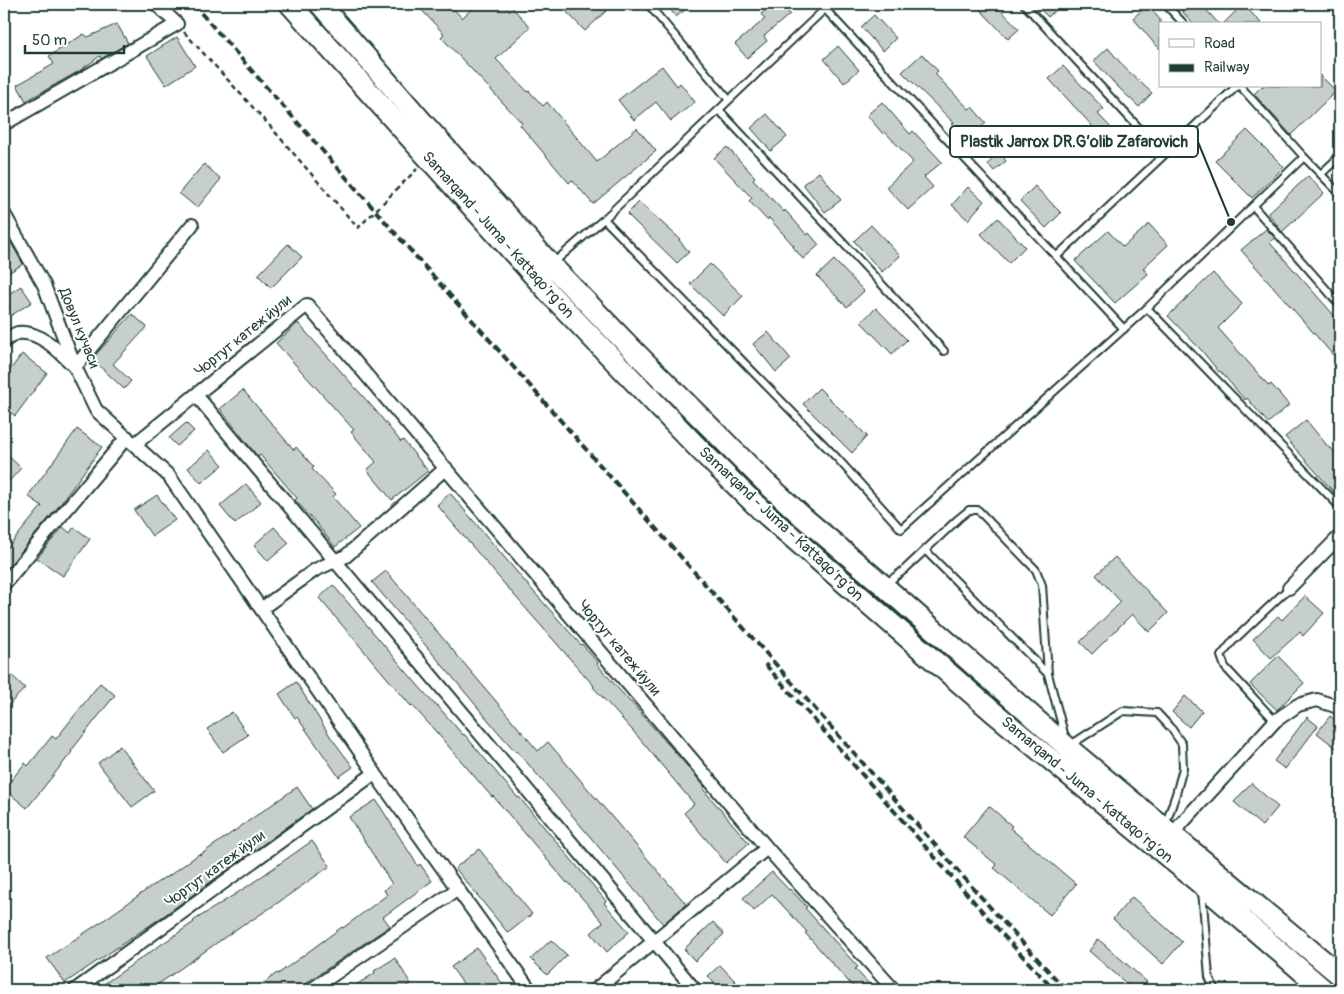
<svg xmlns="http://www.w3.org/2000/svg" width="1344" height="994" viewBox="0 0 1344 994" font-family="Pangolin,sans-serif">
	<rect width="100%" height="100%" fill="#fff"/>
	<filter id="ink" filterUnits="userSpaceOnUse"><feTurbulence type="fractalNoise" baseFrequency=".02" numOctaves="2"/><feDisplacementMap in="SourceGraphic" scale="10" xChannelSelector="R" yChannelSelector="G"/><feConvolveMatrix kernelMatrix="1 2 1 2 8 2 1 2 1" color-interpolation-filters="sRGB"/></filter>
	<g filter="url(#ink)">
		<path fill="#c7cfcc" stroke="#1f3d34" d="M416,4h33l13,14 15,-14h32l21,23 -34,32 32,33 1,-1 14,15 4,-4 50,60 40,-34 19,23 -63,53 -21,-24 -3,3 -49,-58 2,-2 -81,-86 3,-3z
			M571,4h32l5,5 -23,22 -20,-21z
			M666,4h26l-16,13z
			M773,4h8l9,10 -26,22 3,5 -20,17 -12,-14 30,-25 -4,-5z
			M975,4h20l24,25 -11,10z
			M1035,4h27l-14,13z
			M1176,4h25l18,20h-26z
			M1243,4l19,20h-39z
			M1148,5l12,15v29l-7,-7 -20,-24z
			M874,15l22,23 -13,13 -22,-24z
			M117,24l11,19 -27,16 -1,-3 -19,14 -55,31 -9,-16 37,-21 -5,-8 35,-22 4,3z
			M177,37l18,29 -29,19 -19,-29z
			M838,46l21,24 -15,13 -20,-24z
			M1108,48l17,20 27,25 -13,14 -23,-22 -22,-24z
			M922,54l16,17 -3,3 34,35 3,-2 14,16 -20,17 -14,-16 2,-1 -52,-51z
			M662,66l15,20 3,-3 15,19 -24,19 -15,-19 -22,18 -16,-20z
			M1063,66l41,43 -6,5 30,32 -11,11 -24,-24 3,-3 -47,-51z
			M1320,75l16,16 -45,44 -37,-41 8,-8h58z
			M882,102l28,32 3,-3 29,31 -18,15 9,10 -25,23 -22,-23 27,-25 -28,-30 -2,2 -16,-19z
			M767,114l20,23 -16,14 -20,-23z
			M1247,130l37,37 -32,31 -37,-37z
			M727,147l28,30 -2,2 31,33 1,-2 22,25 2,-2 10,12 -16,14 -10,-12 1,-1 -25,-28 -2,2 -18,-19 3,-3 -38,-40z
			M999,152l7,9 -12,10 -6,-7z
			M204,164l17,15 -24,29 -18,-15z
			M819,172l22,28 -16,12 -22,-28z
			M1308,176l16,17 -42,39 -14,-19z
			M1035,186l26,27 -15,15 -26,-27z
			M968,187l16,14 -16,19 -16,-15z
			M639,202l41,37 -1,1 10,12 -12,11 -50,-49z
			M998,218l27,29 -16,16 -28,-29z
			M1149,224l19,21 -25,23 5,6 -33,29 -40,-42 33,-30 15,16z
			M871,225l29,31 -18,16 -28,-31z
			M1266,229l9,9 -5,5 70,79v41l-99,-113z
			M4,230l19,34 -13,8 -6,-10z
			M288,244l14,13 -31,31 -13,-13z
			M834,260l30,31 -17,16 -30,-31z
			M710,264l33,32 -20,20 -33,-32z
			M1213,273l29,31 -24,24 51,58 2,-2 18,21 -21,18 -21,-25 -2,2 -25,-29 -1,1 -17,-21 -34,-35z
			M21,286l11,16 -28,18v-23z
			M876,308l31,32 -15,14 -31,-32z
			M132,314l15,13 -34,37 18,17 -7,8 -32,-30z
			M298,323l78,88 25,31 2,-2 25,31 -36,29 -25,-30 9,-8 -25,-30 3,-2 -78,-87z
			M768,332l23,27 -15,13 -23,-28z
			M22,354l25,19 -32,43 -11,-9v-29z
			M819,388l48,48 -15,17 -49,-49z
			M243,390l51,60 2,-3 18,20 -2,2 24,25 -3,3 26,31 -24,19 -16,-20v-1l-24,-26 2,-2 -37,-43 -2,2 -38,-48z
			M1306,420l24,29 1,-1 9,10v41l-55,-62z
			M186,423l8,8 -17,15 -8,-8z
			M77,429l25,18 -43,59 -55,66v-20l38,-46 -14,-10z
			M209,450l14,15 -22,18 -13,-15z
			M4,452l17,16 -17,19z
			M246,484l15,18 -26,22 -15,-18z
			M450,493l77,91 54,61 1,-1 16,19 -1,1 33,38h1l57,65 17,20 -2,2 46,54 -23,20 -42,-50 10,-9 -60,-72 -41,-45 1,-1 -87,-99 -70,-82z
			M157,495l18,25 -23,16 -18,-26z
			M63,527l7,6 4,-6 16,12 -27,37 -26,-18z
			M274,527l15,16 -21,18 -14,-16z
			M1115,557l53,56 -19,19 -17,-18 -40,40 -12,-12 41,-40 -25,-27z
			M386,571l152,180 10,-9 138,162 -23,20 -87,-104 -59,-69 -1,1 -17,-19 -50,-60 -77,-91z
			M333,585l77,91 25,29 1,-1 27,31 1,-1 54,64 1,-1 15,18 72,86 -2,2 25,29 -22,20 -16,-19 12,-11 -35,-40 -1,1 -74,-87 -1,1 -54,-63 -26,-29 -1,1 -92,-108z
			M1305,596l19,17 -21,23 -3,-4 -29,26 -18,-19 25,-23 4,4z
			M1278,656l26,27 -27,27 -27,-26z
			M4,668l21,20 -16,17 -5,-5z
			M296,682l34,54 23,31 -14,10 -42,-60 -2,1 -16,-24z
			M100,683l15,12 -44,56 1,1 -45,56 -23,-19 21,-26 3,3 24,-30 4,3z
			M1185,696l17,15 -13,16 -17,-15z
			M232,712l16,23 -25,17 -16,-23z
			M1330,716l10,8v27l-23,-18z
			M1307,717l11,9 -33,43 -11,-8z
			M120,746l34,45 -22,16 -34,-44z
			M1251,783l27,24 -16,19 -28,-24z
			M297,787l15,22 -150,108 -97,66 -18,-25 54,-36 64,-45 1,1 33,-24 1,1z
			M376,800l42,66 2,-2 12,17 -49,36 7,9 -84,57 -2,3 -1,4h-49l23,-17 1,1 64,-47 1,1 44,-33 -3,-5 8,-6 -43,-67z
			M989,806l23,20 -2,2 66,56 -26,31 -56,-47 3,-3 -34,-28z
			M312,841l18,25 -51,36 -33,22 -1,-1 -95,67h-55l99,-68 -1,-1 55,-35z
			M479,849l53,65 -24,19 -53,-65z
			M772,872l17,18 1,-1 17,18 -2,1 53,59 -3,2 20,21h-19l-51,-57 2,-1 -35,-38 -18,17 -11,-13z
			M1132,897l50,45 -19,22 -50,-45z
			M713,922l11,12 -29,27 -11,-12z
			M1098,939l49,43 -7,8h-6l-45,-39z
			M551,940l16,15 -20,20 -16,-16z
			M477,948l14,20 16,22h-39l-17,-23z
			M395,958l16,26 -10,6h-53l27,-17 -1,-2z
			M720,965l16,17 -9,8h-7l-12,-14z"/>
		<g fill="none" stroke-linecap="round" stroke-linejoin="round">
			<defs>
				<path id="lane" d="M648,4l81,96
					M1024,4l140,151
					M1165,4l19,20
					M825,9l299,320
					M1240,86l64,71 -51,49
					M719,110l225,241
					M1304,157l36,37
					M1321,174l19,-18
					M604,219l233,239 64,71 246,-221 193,199
					M1057,256l180,-170
					M552,264l52,-45 226,-215
					M1147,308l106,-102 87,99
					M925,550l123,124
					M887,583l17,-13 54,-51 11,-9h9l58,60 6,15 6,89 17,63
					M1275,721l-50,-54 -4,-11 12,-15 56,-53
					M1069,746l54,-35 34,2 14,15 11,16 1,24 -7,26 -11,32
					M1202,890l7,87 6,13"/>
				<path id="street" d="M4,124l173,-100 -21,-20
					M4,214l40,71 31,82 21,43 73,66 214,309 147,205
					M4,341c4,-2 9,-7 14,-8 22,-3 43,20 57,34l117,-142
					M196,395l499,595
					M135,444l172,-139 460,543 127,142
					M4,584l123,-147
					M1289,588l51,-52
					M261,609l54,-39 31,-14 100,-88
					M1172,834l103,-113 23,-16 19,-5 18,6 5,3
					M75,990l300,-217
					M311,990l147,-101
					M595,990l172,-142"/>
				<path id="primary" d="M290,4l264,294 146,152 62,61 230,200 209,173 123,106
					M320,4l105,121 126,140 80,83 133,133 40,37 80,68 183,161 273,228"/>
			</defs>
			<use href="#lane" stroke="#1f3d34" stroke-width="10"/>
			<use href="#street" stroke="#1f3d34" stroke-width="16"/>
			<use href="#primary" stroke="#1f3d34" stroke-width="24"/>
			<path stroke="#1f3d34" stroke-width="2.5" stroke-dasharray="5 4" stroke-linecap="butt" d="M184,32l85,93 89,103 59,-59"/>
			<use href="#lane" stroke="#fff" stroke-width="6"/>
			<use href="#street" stroke="#fff" stroke-width="12"/>
			<use href="#primary" stroke="#fff" stroke-width="20"/>
			<path stroke="#1f3d34" stroke-width="4" stroke-dasharray="8 4" stroke-linecap="butt" d="M193,4l804,911 69,75
				M765,664l239,272 50,54"/>
		</g>
	</g>
	<g text-anchor="middle" dominant-baseline="central" stroke-width="4" stroke-linejoin="round" paint-order="stroke">
		<g font-size="15" fill="#1f3d34" stroke="#fff">
			<text transform="translate(498 235) rotate(48)">Samarqand - Juma - Kattaqo‘rg‘on</text>
			<text transform="translate(79 328) rotate(68)">Довул кучаси</text>
			<text transform="translate(243 336) rotate(-39)">Чортут катеж йули</text>
			<text transform="translate(781 524) rotate(43)">Samarqand - Juma - Kattaqo‘rg‘on</text>
			<text transform="translate(619 648) rotate(50)">Чортут катеж йули</text>
			<text transform="translate(1087 790) rotate(40)">Samarqand - Juma - Kattaqo‘rg‘on</text>
			<text transform="translate(215 869) rotate(-36)">Чортут катеж йули</text>
		</g>
	</g>
	<path fill="none" stroke="#1f3d34" stroke-width="2" d="M1231 222L1198 142"/>
	<circle fill="#1f3d34" stroke="#fff" stroke-width="2" cx="1231" cy="222" r="5"/>
	<rect fill="#fff" stroke="#1f3d34" stroke-width="2" x="950" y="126" width="248" height="31" rx="5"/>
	<g font-size="16" text-anchor="middle" font-weight="bold" fill="#1f3d34">
		<text x="1074" y="147">Plastik Jarrox DR.G’olib Zafarovich</text>
	</g>
	<rect width="1344" height="994" fill="none" stroke="#fff" stroke-width="20"/>
	<rect x="10" y="10" width="1324" height="974" fill="none" stroke="#1f3d34" stroke-width="2" filter="url(#ink)"/>
	<rect x="1159" y="22" width="162" height="65" fill="#ffffff" stroke="#a5b1ae"/>
	<rect x="1169" y="39" width="25" height="8" fill="#ffffff" stroke="#a5b1ae"/>
	<text x="1204" y="48" font-size="15" fill="#1f3d34">Road</text>
	<rect x="1169" y="64" width="25" height="8" fill="#1f3d34" stroke="#a5b1ae"/>
	<text x="1204" y="72" font-size="15" fill="#1f3d34">Railway</text>
	<path d="M25 45v8h99v-8" fill="none" stroke="#1f3d34" stroke-width="2.5"/>
	<text x="32" y="45" font-size="15" fill="#1f3d34" stroke="#ffffff" stroke-width="4" paint-order="stroke">50 m</text>
</svg>
